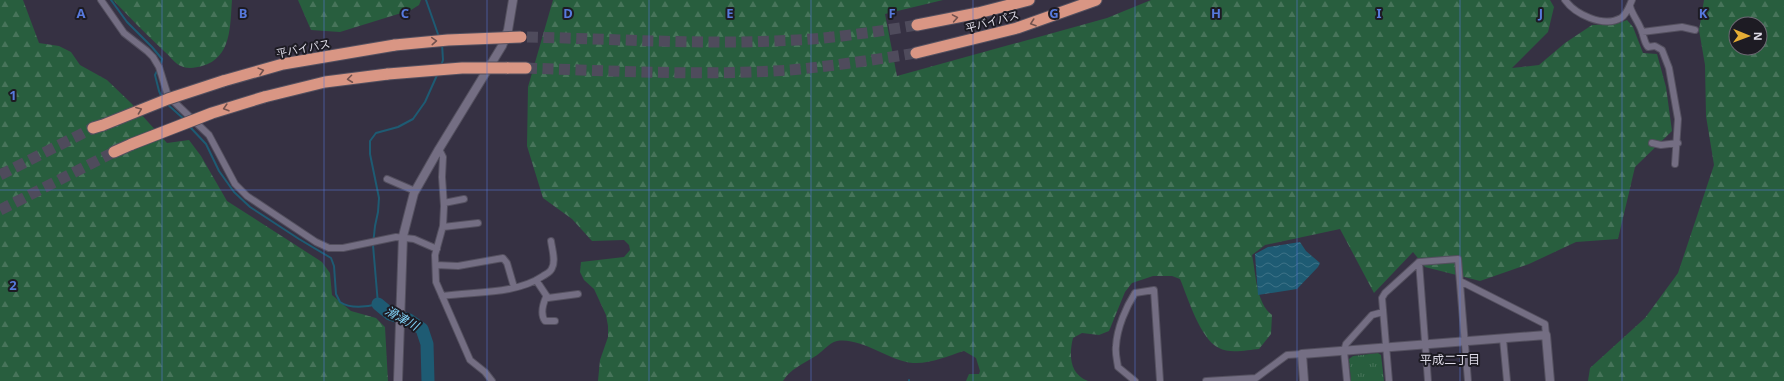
<svg xmlns="http://www.w3.org/2000/svg" width="1784" height="381" viewBox="0 0 1784 381" font-family="'Noto Sans','Noto Sans JP',sans-serif">
	<defs>
		<pattern id="forest-firs" width="22" height="20" patternUnits="userSpaceOnUse"><rect width="22" height="20" fill="#285e3e"/><path d="M5 1l3.5 6h-7zM16 11l3.5 6h-7z" fill="#47745a"/></pattern>
		<pattern id="park-tufts" width="24" height="20" patternUnits="userSpaceOnUse"><rect width="24" height="20" fill="#285e3e"/><path d="M3 7l-1-3M5 7V3M7 7l1-3M15 17l-1-3M17 17v-4M19 17l1-3" fill="none" stroke="#47745a"/></pattern>
		<pattern id="water-waves" width="16" height="10" patternUnits="userSpaceOnUse"><rect width="16" height="10" fill="#1e5b73"/><path d="M0 5q4-4 8 0t8 0" fill="none" stroke="#3e7287"/></pattern>
	</defs>
	<rect width="100%" height="100%" fill="#363143"/>
	<path fill="url(#forest-firs)" fill-rule="evenodd" d="M0,0h23l16,43 20,3 12,6 9,13 27,15 24,23 36,40 22,-3 12,16 26,45 95,61 8,11 2,22 19,16 25,7 9,9 3,54h-388z
		M113,0h119c-2,25 0,58 -30,66 -6,2 -16,3 -21,0 -6,-2 -11,-10 -16,-14 -18,-17 -35,-34 -52,-52z
		M298,0h123l-2,5 -8,5 -71,22 -29,-2z
		M553,0h390l-58,14 12,62 210,-58 44,-18h399l4,7 -6,25 -36,36 27,-3 26,-22 27,-18 24,-1 11,-4 6,7 10,26 14,1 9,33 6,44 -37,36 -17,72 -42,3 -47,22 -49,17 -55,-14 -12,-15 -39,41 -34,-64 -75,16 -13,10c4,19 4,48 20,60l-1,19 -12,15c-11,1 -30,5 -40,-1 -19,-9 -31,-50 -39,-69l-8,-3h-19l-21,7 -7,9 -16,39 -10,4 -17,-2 -9,5c-4,16 -4,36 15,43h-122l3,-7h10l1,-3 -4,-13 -12,-7c-17,5 -33,13 -51,12 -24,-2 -52,-26 -76,-22 -9,2 -15,12 -23,16 -11,7 -24,12 -31,24h-185l2,-21 8,-23v-11l-2,-11 -12,-26 -10,-9 -4,-8 1,-10 43,-5 6,-7 -1,-5 -5,-5 -32,1 -20,-22 -29,-21 -16,-52 1,-59z
		M1704,0h80v381h-196l2,-13 55,-50 33,-45 36,-108 -8,-49 -1,-51 -6,-35zM1736,24h24v24h-24z"/>
	<path fill="url(#park-tufts)" d="M1378,353l3,2 3,26h-33l-2,-22 4,-3z"/>
	<path fill="url(#water-waves)" d="M1300,242l6,9 14,12 -2,4 -21,22 -39,6 -3,-41 13,-7z"/>
	<g fill="none" stroke-linecap="round" stroke-linejoin="round">
		<path stroke="#1e5b73" stroke-width="2" d="M111,0l16,22 25,25 10,12 -1,4 -6,12 4,16 3,7
			M426,0l13,37
			M441,66l2,-6 -1,-16
			M166,103l19,17
			M190,127l16,17 13,27 15,21 16,15 49,32 32,19 3,8 2,28 4,8c10,7 27,5 38,2l-5,-59 2,-19 3,-14 1,-14 -9,-44v-13l6,-8 22,-6 15,-8 12,-17 13,-29
			M909,381v-1"/>
		<path stroke="#1e5b73" stroke-width="13" d="M378,304l12,10 19,6 13,9 5,15 1,37"/>
		<path stroke="#4f4b5c" stroke-width="11" stroke-dasharray="11 5.5" stroke-linecap="butt" d="M527,37c94,2 191,9 285,2 35,-3 70,-8 105,-14
			M526,68c88,3 176,8 264,2 42,-4 84,-10 126,-17
			M0,175l93,-47
			M0,210l114,-58"/>
		<defs>
			<path id="minor" d="M101,0l23,33 23,18 6,6 6,10 9,29 41,39 26,49 12,12 69,46 13,6h14l53,-11 18,2 23,10
				M1565,0c10,14 38,28 56,18 6,-4 8,-11 11,-18
				M1630,6c2,9 9,16 12,26 2,5 2,10 6,15l7,-1 7,4 7,18 9,51 -3,45
				M1642,32l40,-5 13,3
				M1652,143l9,2 17,-2
				M439,149l4,8 -1,20 2,29 -1,20 -8,29 1,27 34,78 15,12 7,9
				M387,179l28,12
				M444,203l20,-4
				M443,227l35,-4
				M1419,262l9,119
				M436,265l22,1 45,-8 4,5 7,24
				M536,280l12,18 30,-4
				M1460,281l85,43 1,11
				M442,296c31,-5 73,-1 101,-20 3,-2 8,-4 9,-8 4,-7 0,-19 -1,-27
				M546,297c-3,7 -6,17 -1,24h10
				M1503,339l4,42
				M1135,381l-17,-14c-1,-7 -3,-14 -2,-21 1,-18 10,-39 19,-53l19,-3 6,91
				M1206,381l50,-3 31,-23 15,-1
				M1347,381l-3,-30 2,-7 26,-29 11,-3
				M1389,381l-7,-83 3,-5 34,-31 39,-3 10,122"/>
			<path id="tertiary" d="M398,381l5,-145 11,-43 25,-44 63,-103 6,-16 5,-30
				M1304,381l-2,-27 244,-19 4,46"/>
			<path id="trunk" d="M917,25l61,-12 51,-13
				M916,53l101,-25 79,-28
				M507,68h19
				M223,81l60,-17 112,-19
				M264,97l61,-15 63,-8
				M93,128l10,-3
				M114,152l18,-8"/>
		</defs>
		<use href="#minor" stroke="#54505f" stroke-width="8"/>
		<use href="#tertiary" stroke="#54505f" stroke-width="10"/>
		<use href="#trunk" stroke="#54505f" stroke-width="13"/>
		<use href="#minor" stroke="#746e83" stroke-width="6"/>
		<use href="#tertiary" stroke="#746e83" stroke-width="8"/>
		<use href="#trunk" stroke="#d99684" stroke-width="11"/>
		<defs>
			<path id="trunk-bridge" d="M395,45l53,-5 73,-3
				M388,74l74,-6h45
				M103,125l65,-26 55,-18
				M132,144l80,-31 52,-16"/>
		</defs>
		<use href="#trunk-bridge" stroke="#54505f" stroke-width="13" stroke-linecap="butt"/>
		<use href="#trunk-bridge" stroke="#d99684" stroke-width="11"/>
	</g>
	<defs><path id="oneway-chevron" d="M-2-3.5L2.5 0L-2 3.5" fill="none" stroke-width="1.6" stroke-linecap="round" stroke-linejoin="round"/></defs>
	<g stroke="#72524f">
		<use href="#oneway-chevron" transform="translate(955 18) rotate(-10)"/>
		<use href="#oneway-chevron" transform="translate(1033 23) rotate(161)"/>
		<use href="#oneway-chevron" transform="translate(434 41) rotate(-4)"/>
		<use href="#oneway-chevron" transform="translate(261 71) rotate(-15)"/>
		<use href="#oneway-chevron" transform="translate(350 79) rotate(173)"/>
		<use href="#oneway-chevron" transform="translate(226 108) rotate(163)"/>
		<use href="#oneway-chevron" transform="translate(139 110) rotate(-21)"/>
	</g>
	<path fill="none" stroke="#5779dd" stroke-width="1" stroke-opacity="0.55" d="M162,0v381M324,0v381M487,0v381M649,0v381M811,0v381M973,0v381M1135,0v381M1297,0v381M1460,0v381M1622,0v381M0,190h1784"/>
	<g text-anchor="middle" dominant-baseline="central" stroke-width="4" stroke-linejoin="round" paint-order="stroke">
		<g font-size="11" fill="#dfdce8" stroke="#1d1b23">
			<text transform="translate(992 21) rotate(-15)">平バイパス</text>
			<text transform="translate(303 48) rotate(-11)">平バイパス</text>
		</g>
		<g font-size="12" font-style="italic" fill="#83d6fc" stroke="#1d1b23">
			<text transform="translate(402 318) rotate(29)">滑津川</text>
		</g>
		<g font-size="12" fill="#dfdce8" stroke="#1d1b23">
			<text x="1450" y="359">平成二丁目</text>
		</g>
	</g>
	<g font-size="13" text-anchor="middle" font-weight="bold" fill="#5779dd" stroke="#1d1b23" stroke-width="4" stroke-linejoin="round" paint-order="stroke">
		<text x="81" y="18">A</text>
		<text x="243" y="18">B</text>
		<text x="405" y="18">C</text>
		<text x="568" y="18">D</text>
		<text x="730" y="18">E</text>
		<text x="892" y="18">F</text>
		<text x="1054" y="18">G</text>
		<text x="1216" y="18">H</text>
		<text x="1379" y="18">I</text>
		<text x="1541" y="18">J</text>
		<text x="1703" y="18">K</text>
		<text x="13" y="100">1</text>
		<text x="13" y="290">2</text>
	</g>
	<g transform="translate(1748 36) rotate(91)"><circle r="19" fill="#1d1b23" stroke="#6b6872"/>
	<path d="M0-3L7 15L0 10L-7 15Z" fill="#e5ad35"/>
	<text y="-6" font-size="11" font-weight="bold" text-anchor="middle" fill="#dfdce8">N</text>
	</g>
</svg>
